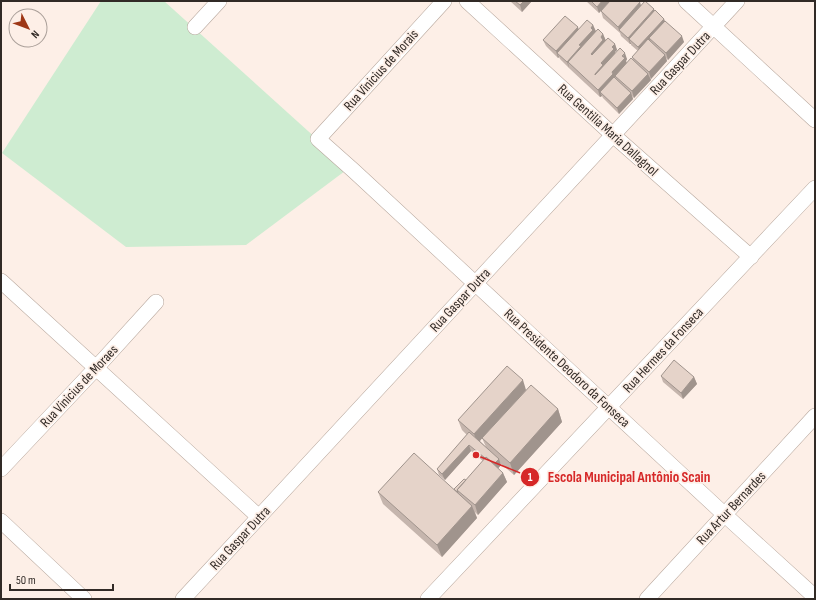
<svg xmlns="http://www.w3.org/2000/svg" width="816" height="600" viewBox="0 0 816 600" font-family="'Sofia Sans Condensed',sans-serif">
	<rect width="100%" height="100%" fill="#fdefe7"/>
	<path fill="#ceecd1" d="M101,1h63l185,167 -103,77 -120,2 -124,-94z"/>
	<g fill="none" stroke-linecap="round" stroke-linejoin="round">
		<defs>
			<path id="minor" d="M444,1l-126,138 36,32 371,344 90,82
				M467,1l146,134 138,122
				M686,1l129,119
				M195,27l24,-26
				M1,281l258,236
				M1,469l95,-101 60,-66
				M1,521l83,78
				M183,599l554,-598
				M428,599l387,-411
				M647,599l168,-183"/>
		</defs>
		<use href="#minor" stroke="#b8a89e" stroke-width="16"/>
		<use href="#minor" stroke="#fff" stroke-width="15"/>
	</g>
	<path fill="#c5b5ad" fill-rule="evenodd" d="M510,1h22l-10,11z
		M586,1h24l-11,12z
		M641,5l13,4v2l10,8 1,2 19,21 -16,18 -2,-2 1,3 -16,18 -1,-2 1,3 -17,18 -2,-2 1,3 -14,15 -16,-16 -1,-2 -2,1 -30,-28 -10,-10 -1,-2 -1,1 -12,-12 -3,-6 50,-15 3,6 7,3 3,7 9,3 2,6 -2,2v1l12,6 -1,2 1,2 6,-3 -1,-3 6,-6 -7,-6v-1h-1l-9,-8 -1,-3 -17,-15 -2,-7z
		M661,376l33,1 3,7 -14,15 -20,-17z
		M526,390l32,19 4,13 -48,53 -14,-12 1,2 -3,3 5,5 4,9 -29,33 -3,-3 2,6 -35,39 -59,-53 -5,-12 76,-3 12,-9 17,-19 -12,-10 -26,29 -6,-5 -2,-6 30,-34 -5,-5 -4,-10zM482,438l4,9 -6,-6z"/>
	<path fill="#a0948d" d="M524,1h8l-10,11 -2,-7z
		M602,1h8l-11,12 -2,-6z
		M640,2l2,7 -23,21 -1,-3z
		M654,9l2,7 -27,23 2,5h-1l-2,-6z
		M664,19l2,6 -17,13 2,4 -11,11 -2,-6z
		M593,25l3,7 -28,30 1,6 -2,-6z
		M578,27l2,7 -23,19 2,4 -1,1 -2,-7z
		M603,34l3,7 -13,19 -2,-6 10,-17z
		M682,36l2,6 -16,18 -2,-7z
		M615,44l2,6 -2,2 1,3 -19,25 -2,-6 17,-27z
		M625,53l2,6 -1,2 1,3 -27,28 2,4 -2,1 -2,-7z
		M665,55l2,6 -16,18 -2,-7z
		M648,74l3,6 -17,18 -2,-7z
		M631,93l2,6 -14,15 -2,-6z
		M694,377l3,7 -14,15 -2,-6z
		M523,380l3,10 -49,54 -3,-10z
		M558,409l4,13 -48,53 -4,-12z
		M469,445l2,6 -26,29 -3,-6z
		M499,459l2,6 -5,6 -3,-6z
		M503,473l4,9 -29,33 -3,-10z
		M472,506l5,12 -35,39 -5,-12z"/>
	<path fill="#e5d3c9" stroke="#a0948d" d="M515,1h9l-4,4z
		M591,1h11l-5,6z
		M610,1h28l2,1 -22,25 -17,-16z
		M645,1l9,8 -26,29 -9,-8z
		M655,10l9,9 -26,28 -9,-8z
		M565,16l13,11 -22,24 -13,-11z
		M587,20l6,5 -2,3 2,2 -14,15 2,1 -14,16 -10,-9z
		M665,21l17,15 -16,17 -17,-15z
		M598,29l5,5 -2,3 2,3 -12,14 1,1 16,-17 7,6 -3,3 2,2 -13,14 2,2 -8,9v1l25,-27 5,5 -3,3 3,2 -13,14 1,2 -15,16 -30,-28z
		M648,39l17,16 -16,17 -17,-15z
		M631,58l17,16 -16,17 -17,-15z
		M614,77l17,16 -14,15 -17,-16z
		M674,360l20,17 -13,16 -20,-17z
		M507,366l16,14 -49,54 -16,-14z
		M531,385l27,24 -48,54 -28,-25z
		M469,432l30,27 -5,5 -8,-7 -1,1 -16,-13 -27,29 -5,-5z
		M414,453l58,53 -35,39 -59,-53z
		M486,457l17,16 -28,32 -18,-15z
		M464,479l2,1 -9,10 1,3 -4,-4z"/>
	<g text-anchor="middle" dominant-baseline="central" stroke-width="3.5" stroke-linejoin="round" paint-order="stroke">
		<g font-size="14" fill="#312a26" stroke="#fdefe7">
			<text transform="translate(680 63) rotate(-47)">Rua Gaspar Dutra</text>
			<text transform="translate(381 70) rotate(-48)">Rua Vinicius de Morais</text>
			<text transform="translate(608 130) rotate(42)">Rua Gentilia Maria Dallagnol</text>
			<text transform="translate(460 300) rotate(-47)">Rua Gaspar Dutra</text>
			<text transform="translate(663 350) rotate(-47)">Rua Hermes da Fonseca</text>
			<text transform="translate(567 368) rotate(43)">Rua Presidente Deodoro da Fonseca</text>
			<text transform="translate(79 386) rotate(-47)">Rua Vinicius de Moraes</text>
			<text transform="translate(731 508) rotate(-47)">Rua Artur Bernardes</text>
			<text transform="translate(240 538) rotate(-47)">Rua Gaspar Dutra</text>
		</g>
	</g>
	<path fill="none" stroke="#d62828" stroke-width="1.5" d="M476 455L530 477"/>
	<g fill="#d62828" stroke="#fdefe7" stroke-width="1.5">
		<circle cx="476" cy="455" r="4"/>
		<circle cx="530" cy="477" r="10"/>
	</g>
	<g font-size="12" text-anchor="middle" font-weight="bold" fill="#fff">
		<text x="530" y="481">1</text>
	</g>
	<g font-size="15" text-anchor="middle" font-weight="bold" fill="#d62828" stroke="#fdefe7" stroke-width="3.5" stroke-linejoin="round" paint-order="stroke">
		<text x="629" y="482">Escola Municipal Antônio Scain</text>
	</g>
	<rect width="816" height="600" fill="none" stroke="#312a26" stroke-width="4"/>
	<g transform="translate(28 28) rotate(132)"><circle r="19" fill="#fdefe7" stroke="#aba09a"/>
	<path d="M0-3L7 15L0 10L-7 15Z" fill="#9e3716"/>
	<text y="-6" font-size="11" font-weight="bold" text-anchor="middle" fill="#312a26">N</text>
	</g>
	<path d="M10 584v6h103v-6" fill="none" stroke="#312a26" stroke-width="2"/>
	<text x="16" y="584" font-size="12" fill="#312a26" stroke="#fdefe7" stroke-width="3" paint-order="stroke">50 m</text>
</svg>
